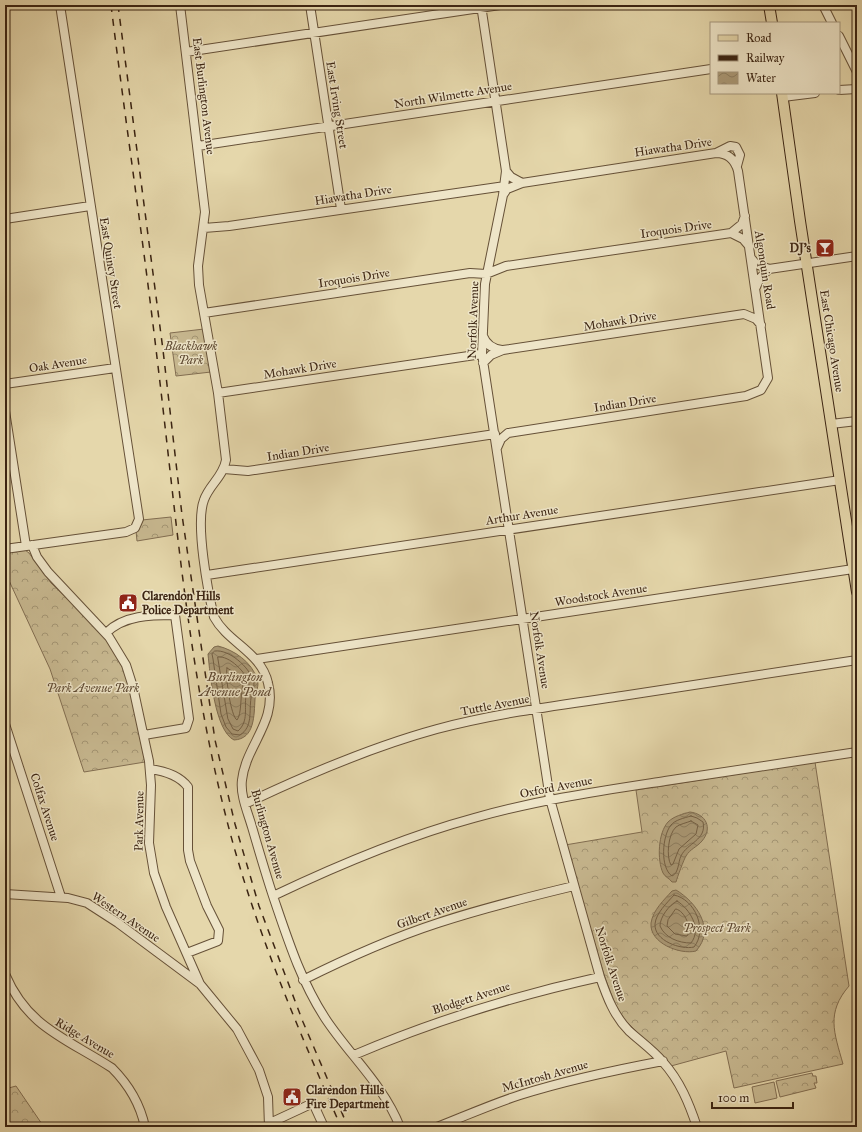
<svg xmlns="http://www.w3.org/2000/svg" width="862" height="1132" viewBox="0 0 862 1132" font-family="'IM FELL Great Primer',serif">
	<defs>
		<pattern id="forest-crowns" width="20" height="18" patternUnits="userSpaceOnUse"><rect width="20" height="18" fill="#c8b991"/><path d="M2 6a3 3 0 1 1 6 0M12 15a3 3 0 1 1 6 0" fill="none" stroke="#a49675"/></pattern>
		<pattern id="water-waves" width="16" height="10" patternUnits="userSpaceOnUse"><rect width="16" height="10" fill="#ab9a77"/><path d="M0 5q4-4 8 0t8 0" fill="none" stroke="#8c7d60"/></pattern>
	</defs>
	<rect width="100%" height="100%" fill="#e5d7ab"/>
	<filter id="stains"><feTurbulence type="fractalNoise" baseFrequency=".005" numOctaves="4"/><feColorMatrix values="0 0 0 0 .2 0 0 0 0 .09 0 0 0 0 .02 0 0 0 .5 -.17"/></filter>
	<radialGradient id="worn" r=".72"><stop offset=".6" stop-color="#630" stop-opacity="0"/><stop offset="1" stop-color="#630" stop-opacity=".3"/></radialGradient>
	<path fill="#c8b991" stroke="#826e52" d="M774,1082l3,16 -22,5 -3,-16z"/>
	<path fill="url(#forest-crowns)" stroke="#826e52" d="M204,329l7,43 -35,4 -6,-43z
		M171,517l2,18 -36,6 -1,-10 6,-11z
		M25,550l4,3 22,30 52,50 20,35 5,12 17,82 -61,10 -34,-103 -45,-97v-20z
		M815,762l34,224c-23,27 -15,46 -6,78l-109,24 -8,-37 -55,15 -46,-46 -10,-16 -10,-26 -40,-133 77,-13 -6,-42z
		M812,1073l1,3h3l1,7h-3l2,5 -36,9 -4,-16z
		M16,1086l28,41h-39v-38z"/>
	<path fill="url(#water-waves)" stroke="#7e6b4f" d="M218,646c16,4 34,16 39,33 3,8 -2,12 -2,20 -1,16 0,40 -21,41 -19,-9 -24,-66 -26,-86l6,-7z
		M690,812c16,2 23,16 12,29 -5,6 -12,8 -16,15 -2,3 -9,22 -10,26h-4c-3,-4 -7,-5 -9,-9 -6,-13 -5,-40 5,-51 6,-6 15,-8 22,-10z
		M676,890c20,12 40,39 20,61 -16,4 -47,-8 -45,-28 2,-13 13,-23 21,-32z"/>
	<g fill="none" stroke-linecap="round" stroke-linejoin="round">
		<path stroke="#735f44" stroke-width="1" d="M215,651c14,-2 34,16 38,29 3,7 -2,11 -2,18 -2,13 2,29 -11,37l-8,-1 -6,-7 -5,-13 -8,-55 -1,-5z
			M218,657c11,-2 29,16 31,27 1,4 -2,7 -3,12 -2,12 3,25 -8,35l-5,-2 -5,-10z
			M227,668l10,6 6,11c-3,10 -1,29 -6,35 -6,-3 -12,-44 -10,-52z
			M691,816l6,2 6,4c4,18 -16,21 -22,34 -3,6 -2,17 -9,20 -12,-8 -10,-40 -1,-51 4,-5 13,-7 20,-9z
			M691,821l7,4 -2,9 -17,15 -6,15 -2,1c-5,-8 -3,-31 5,-38 4,-3 10,-4 15,-6z
			M674,895c21,4 34,35 20,52 -13,3 -40,-6 -39,-23 1,-11 12,-21 19,-29z
			M677,901c13,8 25,28 14,42 -12,0 -26,-5 -31,-17 0,-9 9,-21 17,-25z
			M676,909c9,2 16,19 11,27l-12,-2 -8,-8 1,-6z"/>
		<defs>
			<path id="minor" d="M180,5l25,207 -7,54 1,19 19,108 8,67c-3,17 -17,25 -22,40 -9,23 4,92 10,117 14,26 47,35 54,66 10,38 -22,62 -26,97 -2,15 6,33 10,47 7,24 14,48 22,72 14,41 27,82 51,119 25,38 58,66 75,109
				M310,5l31,204
				M481,5l25,166 -3,24 -18,89 -3,70 68,445 50,178c7,20 14,39 29,54 11,10 24,19 34,31 17,19 26,41 34,65
				M823,5l9,18
				M839,36l18,36
				M186,52l314,-47
				M839,90l18,-1
				M783,97l32,-4
				M198,146l513,-77
				M716,153l14,-7 6,1 4,8 -3,11
				M506,171l5,6 11,6
				M5,219l85,-13
				M204,228l25,-2 276,-40
				M731,233l11,-9 3,-8
				M751,258l5,6 13,5 88,-13
				M756,287l4,-9 9,-9
				M204,313l266,-40 16,1 20,-8 225,-33 12,6 6,7
				M483,336c3,8 10,13 19,14
				M483,363l8,-8 12,-5 241,-36 12,5 5,6
				M5,384l110,-16
				M218,393l264,-39
				M5,411l21,135
				M831,424l26,-3
				M497,448l4,-9 7,-6 238,-37 15,-6 7,-12 -30,-207c-3,-11 -10,-18 -22,-18l-194,30 -15,6 -4,6
				M224,469l24,2 247,-37
				M32,545l5,12 11,15 61,65 17,28 7,22 16,74 2,24 -2,58 5,30 12,34 34,77 37,45 22,41 9,27 1,30
				M5,549l121,-17 9,-4 4,-9 -79,-514
				M207,575l633,-95
				M106,633c18,-18 45,-18 69,-18l14,104 -3,9 -42,7
				M257,659l596,-90
				M5,724l56,173
				M150,769c15,2 29,6 38,18v63l2,11 17,45 12,24 -1,11 -31,12
				M245,804c63,-30 126,-57 192,-75 61,-16 123,-24 185,-33 78,-12 157,-24 235,-36
				M5,894l63,4 19,5 31,20 82,61
				M273,896c65,-31 131,-59 201,-78 63,-18 126,-27 191,-37 64,-10 128,-19 192,-29
				M5,974c23,54 61,64 107,94 17,17 28,35 33,59
				M303,980c44,-22 89,-42 135,-57 45,-15 90,-26 136,-37
				M354,1055c82,-35 159,-59 246,-78
				M270,1123l43,-20 11,24
				M437,1127c28,-11 55,-23 83,-32 47,-15 95,-25 143,-34"/>
			<path id="major" d="M769,5l3,18
				M782,93l18,128 57,371"/>
		</defs>
		<use href="#minor" stroke="#665138" stroke-width="10"/>
		<use href="#major" stroke="#3b2412" stroke-width="12"/>
		<use href="#minor" stroke="#eee5c8" stroke-width="8"/>
		<use href="#major" stroke="#e5d7ab" stroke-width="10"/>
		<path stroke="#3b2412" stroke-width="1.5" stroke-dasharray="7 7" stroke-linecap="butt" d="M111,5c15,121 33,241 47,361 18,149 30,301 67,447 27,109 71,211 116,314
			M118,5l45,345 19,165 33,225 20,84 24,82 44,116 45,105"/>
	</g>
	<defs>
		<symbol id="bar-square" viewBox="-11 -11 22 22"><rect x="-9" y="-9" width="18" height="18" rx="4" fill="#8f2418" stroke="#eee5c8"/><path d="M-6-5H6L.8 .8V4.5H3.5V6h-7V4.5H-.8V.8Z" fill="#fff"/></symbol>
		<symbol id="civic-square" viewBox="-11 -11 22 22"><rect x="-9" y="-9" width="18" height="18" rx="4" fill="#8f2418" stroke="#eee5c8"/><path d="M-.6-6.5H3V-4.5H.6V-3L4-1V1h2V6H-6V1h2V-1L-.6-3ZM-1.2 2.5V6h2.4V2.5Z" fill="#fff"/></symbol>
	</defs>
	<g fill-rule="evenodd">
		<use href="#bar-square" x="814" y="237" width="22" height="22"/>
		<use href="#civic-square" x="117" y="592" width="22" height="22"/>
		<use href="#civic-square" x="281" y="1086" width="22" height="22"/>
	</g>
	<g text-anchor="middle" dominant-baseline="central" stroke-width="3" stroke-linejoin="round" paint-order="stroke">
		<g font-size="12" fill="#3b2412" stroke="#eee5c8">
			<text transform="translate(453 95) rotate(-9)">North Wilmette Avenue</text>
			<text transform="translate(204 96) rotate(83)">East Burlington Avenue</text>
			<text transform="translate(337 105) rotate(81)">East Irving Street</text>
			<text transform="translate(673 147) rotate(-8)">Hiawatha Drive</text>
			<text transform="translate(353 195) rotate(-9)">Hiawatha Drive</text>
			<text transform="translate(676 229) rotate(-8)">Iroquois Drive</text>
			<text transform="translate(111 263) rotate(81)">East Quincy Street</text>
			<text transform="translate(765 270) rotate(81)">Algonquin Road</text>
			<text transform="translate(354 278) rotate(-9)">Iroquois Drive</text>
			<text transform="translate(473 320) rotate(-88)">Norfolk Avenue</text>
			<text transform="translate(620 321) rotate(-9)">Mohawk Drive</text>
			<text transform="translate(832 341) rotate(81)">East Chicago Avenue</text>
			<text transform="translate(58 364) rotate(-9)">Oak Avenue</text>
			<text transform="translate(300 369) rotate(-9)">Mohawk Drive</text>
			<text transform="translate(625 403) rotate(-9)">Indian Drive</text>
			<text transform="translate(298 452) rotate(-9)">Indian Drive</text>
			<text transform="translate(522 515) rotate(-9)">Arthur Avenue</text>
			<text transform="translate(601 595) rotate(-9)">Woodstock Avenue</text>
			<text transform="translate(540 650) rotate(81)">Norfolk Avenue</text>
			<text transform="translate(495 705) rotate(-11)">Tuttle Avenue</text>
			<text transform="translate(556 787) rotate(-11)">Oxford Avenue</text>
			<text transform="translate(45 807) rotate(72)">Colfax Avenue</text>
			<text transform="translate(139 821) rotate(-89)">Park Avenue</text>
			<text transform="translate(268 834) rotate(74)">Burlington Avenue</text>
			<text transform="translate(432 913) rotate(-19)">Gilbert Avenue</text>
			<text transform="translate(126 917) rotate(34)">Western Avenue</text>
			<text transform="translate(611 964) rotate(72)">Norfolk Avenue</text>
			<text transform="translate(471 998) rotate(-18)">Blodgett Avenue</text>
			<text transform="translate(85 1038) rotate(31)">Ridge Avenue</text>
			<text transform="translate(545 1076) rotate(-16)">McIntosh Avenue</text>
		</g>
		<g font-size="12" font-weight="bold" fill="#3b2412" stroke="#eee5c8" text-anchor="start">
			<text x="811" y="248" text-anchor="end">DJ's</text>
			<text x="142" y="596">Clarendon Hills<tspan x="142" dy="14">Police Department</tspan></text>
			<text x="306" y="1090">Clarendon Hills<tspan x="306" dy="14">Fire Department</tspan></text>
		</g>
		<g font-size="12" font-style="italic" fill="#5e4932" stroke="#eee5c8">
			<text x="191" y="346">Blackhawk<tspan x="191" dy="14">Park</tspan></text>
			<text x="93" y="688">Park Avenue Park</text>
			<text x="717" y="928">Prospect Park</text>
		</g>
		<g font-size="13" font-style="italic" fill="#5d4730" stroke="#eee5c8">
			<text x="235" y="677">Burlington<tspan x="235" dy="15">Avenue Pond</tspan></text>
		</g>
	</g>
	<rect width="862" height="1132" fill="none" stroke="#e5d7ab" stroke-width="20"/>
	<rect x="6" y="6" width="850" height="1120" fill="none" stroke="#3b2412" stroke-width="2"/>
	<rect x="10" y="10" width="842" height="1112" fill="none" stroke="#3b2412"/>
	<rect x="710" y="22" width="130" height="72" fill="#eee5c8" stroke="#a6987f"/>
	<rect x="718" y="35" width="20" height="6" fill="#e5d7ab" stroke="#a6987f"/>
	<text x="746" y="42" font-size="12" fill="#3b2412">Road</text>
	<rect x="718" y="55" width="20" height="6" fill="#3b2412" stroke="#a6987f"/>
	<text x="746" y="62" font-size="12" fill="#3b2412">Railway</text>
	<rect x="718" y="72" width="20" height="12" fill="url(#water-waves)" stroke="#a6987f"/>
	<text x="746" y="82" font-size="12" fill="#3b2412">Water</text>
	<path d="M712 1102v6h81v-6" fill="none" stroke="#3b2412" stroke-width="2"/>
	<text x="718" y="1102" font-size="12" fill="#3b2412" stroke="#eee5c8" stroke-width="3" paint-order="stroke">100 m</text>
	<rect width="100%" height="100%" filter="url(#stains)"/>
	<rect width="100%" height="100%" fill="url(#worn)"/>
</svg>
